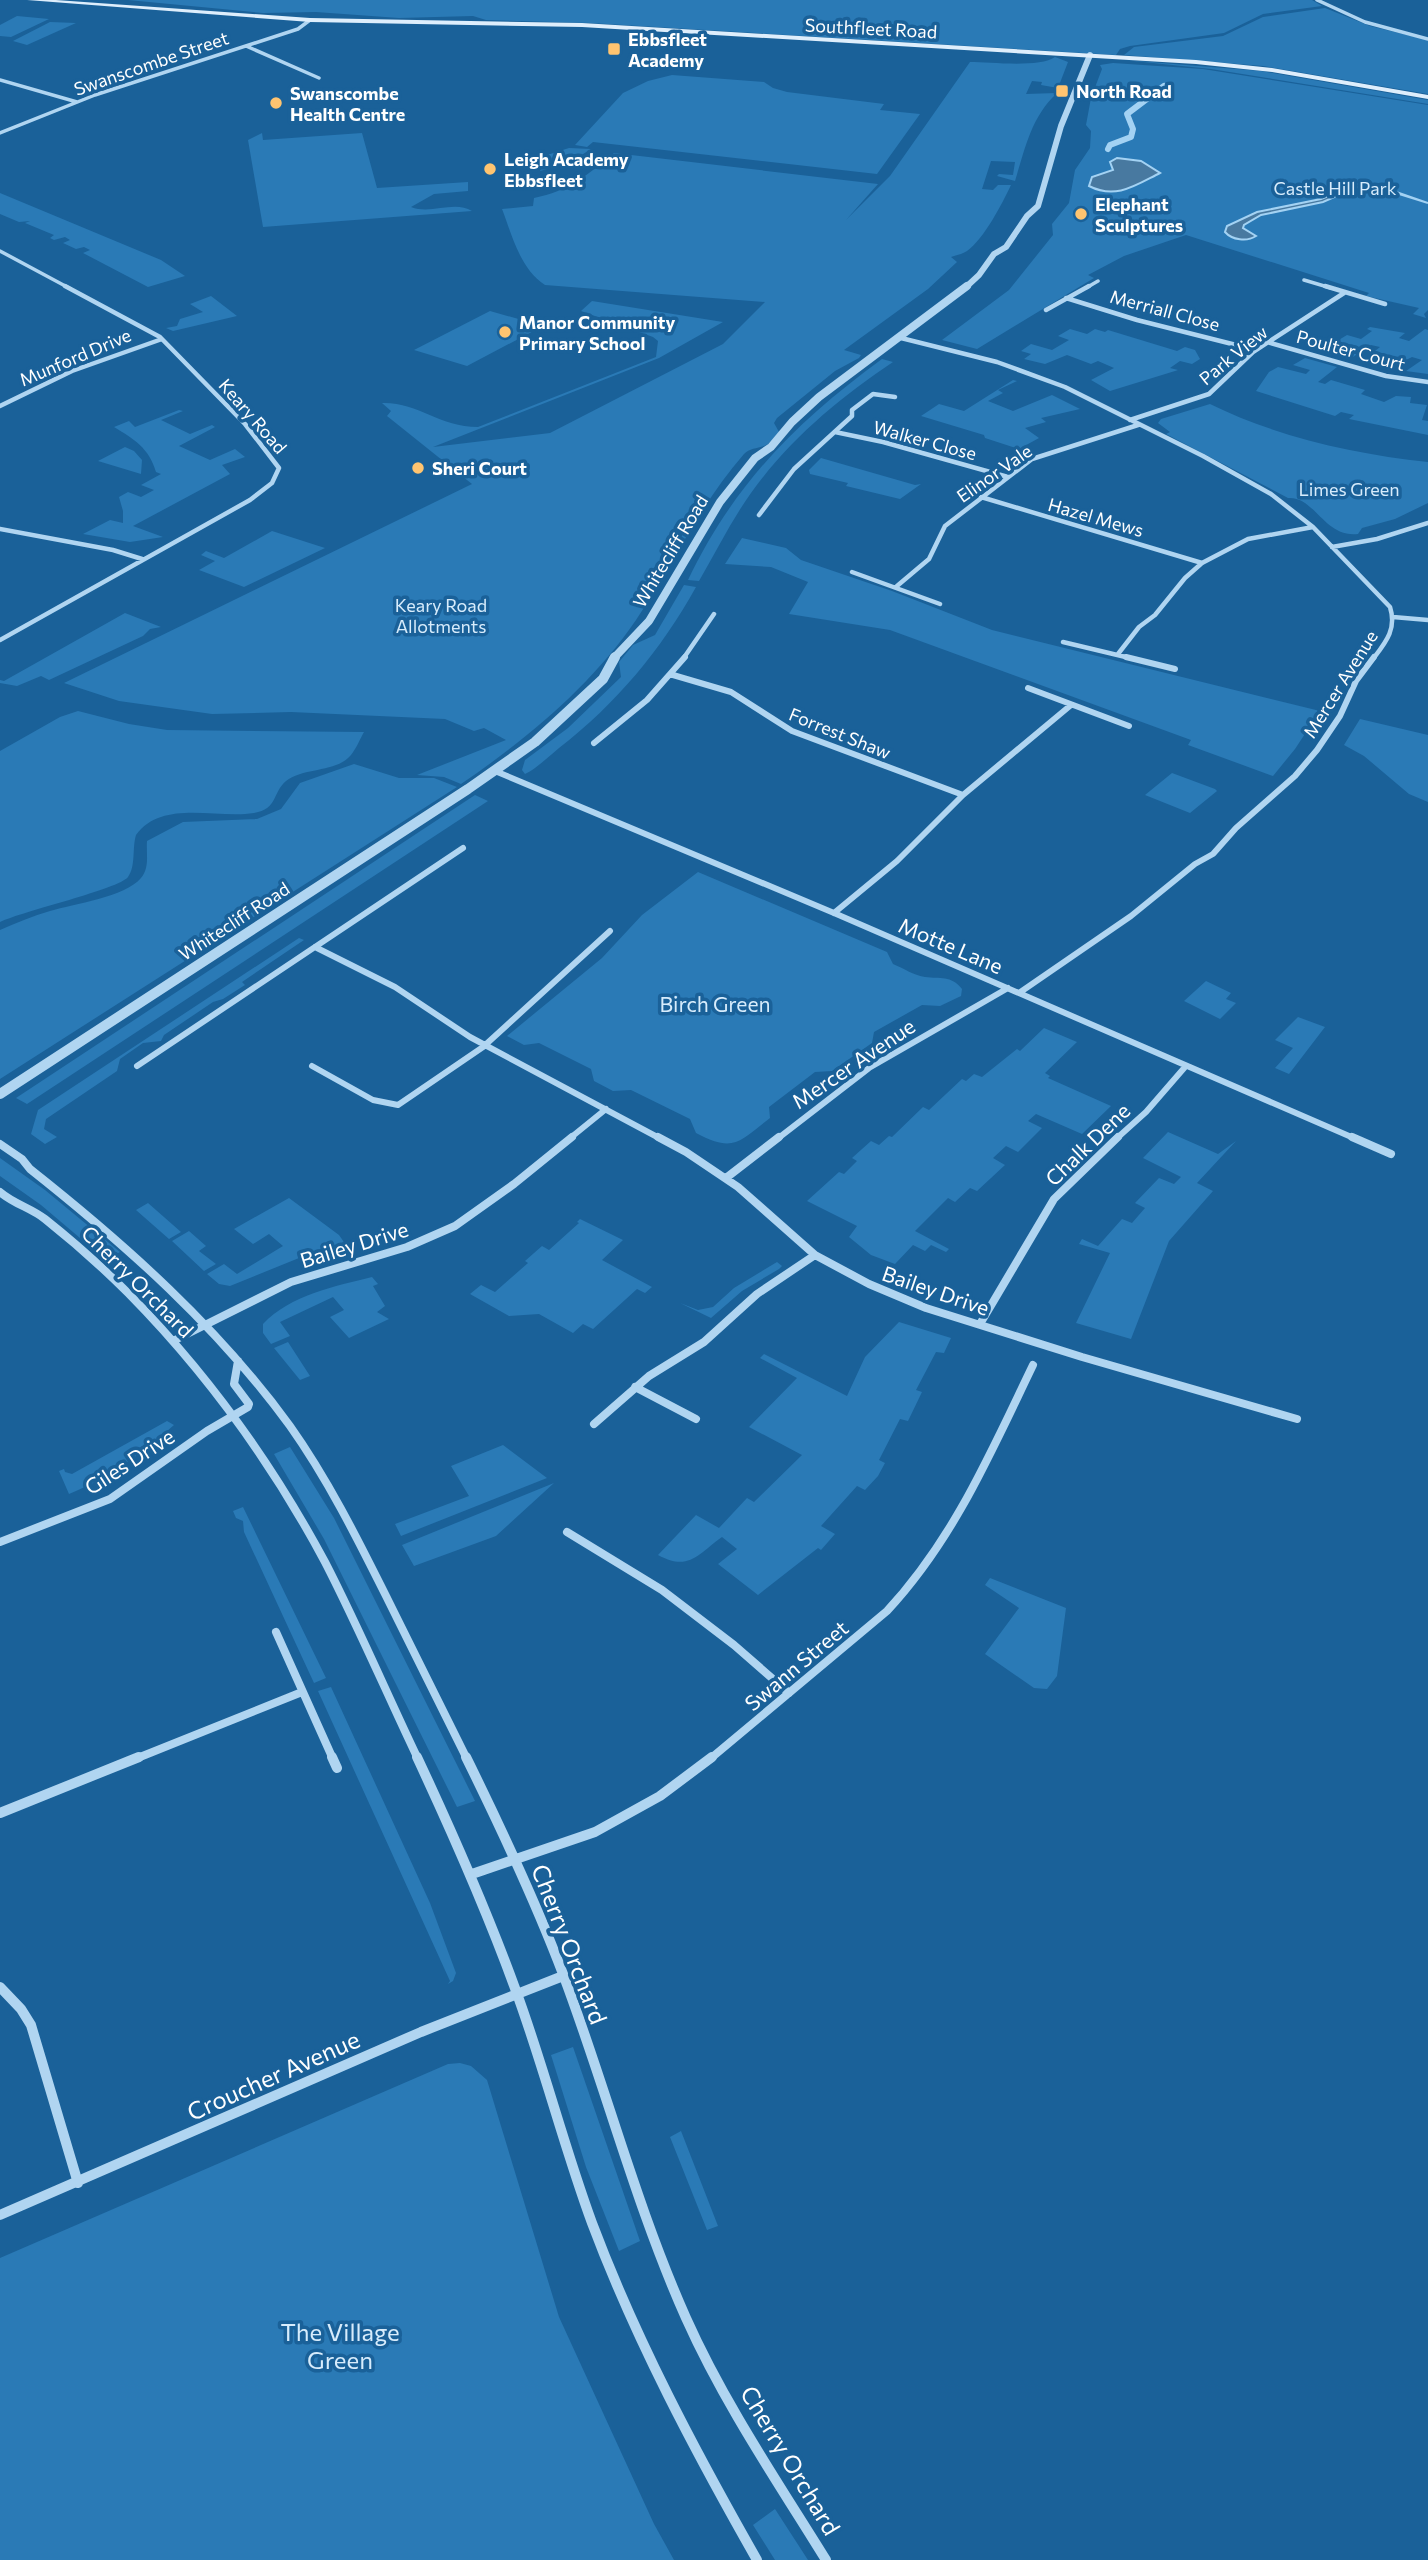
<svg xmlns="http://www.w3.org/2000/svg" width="1428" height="2560" viewBox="0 0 1428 2560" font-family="Commissioner,sans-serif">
	<rect width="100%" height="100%" fill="#1a6199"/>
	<path fill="#2a7ab6" d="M128,0h1184l10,6 -59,8 -39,19 -94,13 -10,3 -4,6 -526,-32 -104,-3 -13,-4 -74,2 -83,-6 -53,1z
		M1325,8l45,18 58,14v54l-165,-28 -139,-11 10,-8 89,-11 40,-19z
		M17,16l32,3 -38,18 -11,-1v-11z
		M50,22l26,1 -49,22 -14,-4z
		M1055,57l13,5 -10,26 -17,-3 1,-3 -10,-1 -6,13 31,-1c-26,24 -32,56 -42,88l-18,-5 2,-2 14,1 2,-13 -24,-1 -9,28 11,1 5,-5h13c-9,19 -27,54 -44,66 -4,3 -11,4 -16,6l6,5 -29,27 -84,61 17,5 -2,3 -24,13 -58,47 -3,5 5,9c-4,4 -7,9 -11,12 -8,5 -18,3 -24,10 -44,50 -71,111 -108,166 -45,66 -109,119 -175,164l-17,-7 -27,-2 89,-35 -22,-12 -10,3 -29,-12 -154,-7 -79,2 -93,-13 -55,-18 408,-199 -85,-68 4,-5 -9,-8c36,-1 57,24 96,24l178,-70 2,-16 -5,-4 -72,-26 11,-10 131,21 -64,36 -226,89 117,-14 173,-89 42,-42 -220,-17c-25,-16 -33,-50 -43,-76l31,-3 1,-8c35,-7 52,-22 80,-45l264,31 -32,36 44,-44 80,-114c20,0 70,6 85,-5z
		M1124,60l137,11 167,29v4l-217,-35z
		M1113,63l90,6 225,36v205l-4,4 2,4 -13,-4 6,-6 -53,-12 3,-3 -183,-58 -62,21 -36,19 6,3 -117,71 -35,-9 67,-50 44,-55 -1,-11 17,-21 6,-33 15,-22 1,-17 -5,-6 5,-27 11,-29 -2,-4z
		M672,75l92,7 9,6 14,4 97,12 -4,6 40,4 -43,60 -284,-32 -6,5 -12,-2 48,-52 25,-12z
		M262,133l1,7 99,-7 15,55 91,-6v9l-34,3 -23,13c20,8 43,-7 61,4l-209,16 -15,-87z
		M569,148l22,1 -22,14 -29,8 7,-16z
		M0,193l161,67 24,16 -37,11 -65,-34 7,-3 -6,-3 -8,2 -13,-6 7,-3 -5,-3 -11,3 -4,-2 4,-3 -29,-12 5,-2 -11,1 -19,-8z
		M211,296l26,20 -64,15 -7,-3 11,-2 3,-7 23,-7 -13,-8z
		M490,311l53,15 -76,40 -53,-16z
		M1370,327l35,6 -6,5 10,3 16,-12 3,1v44l-22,-3 16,-11 -10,-3 -6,3 -31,-9 5,-4 -9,-2 -21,14 -29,-7 10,-7 24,7 5,-5 -23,-6 10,-6 14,4 11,-8 -5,-2z
		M1070,329l17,5 8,-5 10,3 3,-2 69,21 8,-4 10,3 5,9 -8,5 -12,-3 -10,7 8,2 -3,1 -65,20 -19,-11 23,-12 -16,-7 -7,3 -24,-9 -22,9 -21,-5 7,-5 -10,-3 10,-7 21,6 17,-10 -11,-4z
		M1305,358l32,9 -19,15 7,2 6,-4 34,10 -4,4 23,8 12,-6 15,1 -1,6 17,2 -5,15 6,1v14l-79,-16 5,-4 -13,-3 -6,4 -79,-25 13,-19 9,-5 28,7 4,-4 -17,-5z
		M882,359l11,3c-54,36 -104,78 -142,131 -20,28 -35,59 -52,88l-11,-1c46,-96 108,-158 194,-221z
		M1013,380l4,1 -19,9 5,3 -15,8 25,10 39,-16 28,14 -39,9 5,4 -21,6 14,10 -20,11 -34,-11 -1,-3 -63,-19 18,-12 25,7z
		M1210,404c67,33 144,50 218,58v41l-33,16 -33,9 -4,6c-34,4 -43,-38 -70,-36l-122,-64 4,-2 -12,-9 3,-4z
		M179,410l4,1 -22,9 29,14 22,-9 3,2 -36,19 31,14 25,-11 10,8 -23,8 8,9 -97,52 30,11 -33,5 -47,-8 27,-14 13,3v-12l-4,-14 9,-5 13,5 13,-7 -13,-5 20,-11 -5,-2c-7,-24 -22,-33 -42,-45l15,-6 6,6z
		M125,447l9,4 8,9 -1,14 -43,-13z
		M821,458l94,27 6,-1 -21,15 -54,-13 2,-3 -38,-9 -1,-4z
		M272,531l53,17 -81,39 -45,-17 16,-9 -14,-6 5,-4 18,7z
		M742,538l44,10 15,12 91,31 100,39 328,81 -25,38 -22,27 -85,-31 3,-5 -301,-110 -101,-16 19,-32 -37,-15 -46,-3z
		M684,585l12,2c-35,63 -80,117 -137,161 -11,9 -23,21 -34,26l-3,-4 3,-10 43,-32 53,-51 -2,-15 14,-17 22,-10z
		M125,613l36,14 -11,2 -7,7 -94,44 -8,-4 -24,10 -17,-3v-3l4,1z
		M78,711l51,13 38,6 197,2c-4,7 -8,17 -13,23 -15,18 -47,12 -65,26 -14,12 -8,28 -32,32 -38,6 -92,-14 -118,22 -4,13 0,31 -8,42 -9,12 -105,34 -128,45v-171l60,-34z
		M1360,719l68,16v67l-19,-8 -45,-38 -20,-11z
		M354,764l45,14h35l23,9 -457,292v-149c16,-7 33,-14 50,-19 24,-7 75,-14 91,-33 9,-11 5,-24 6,-37l36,-19 74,-3 24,-10 19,-26z
		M1172,773l43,16 2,2 -27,22 -45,-18z
		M475,795l13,6 -461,303 -11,-6z
		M698,872l189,80 6,12c10,4 22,12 32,13 15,2 26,-2 37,12l-1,7 -21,10 -18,-1 -48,27 -2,11 -40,28 -17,1 -46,35 1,11c-31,24 -36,35 -74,15l-6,-14 -59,-29 -18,1 -19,-10 -3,-12 -52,-26 -15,2 -17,-9 95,-78 40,-43z
		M299,938l5,2 -62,42 3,3 -22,14 -10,3 -49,33 -3,6 -18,2 -23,16 -3,12 -71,48 -2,10 13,8 -12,7 -14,-10 7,-24z
		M1206,981l25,12 -5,6 10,4 -16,16 -36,-18z
		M1298,1017l27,10 -36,47 -14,-6 18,-20 -18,-8z
		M1044,1028l33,14 -32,31 5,3 -2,2 63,28 -29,28 -46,-20 -8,7 14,7 -24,24 -12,-6 -13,12 12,7 -28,26 -7,-3 -15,14 -7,-4 -33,33 34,18 -3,3 -15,-7 -6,6 -12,-6 -18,19 -24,-9 -22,-18 8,-11 -50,-25 32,-29 5,2 13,-13 -5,-3 19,-17 8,4 10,-9 3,1 31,-30 6,3 33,-31 4,2 8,-7 8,3 35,-28 3,2z
		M1168,1132l50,22 18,-13 -39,42 16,8 -44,50 -38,98 -55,-16 34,-70 -31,-9 3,-5 16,7 24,-27 10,4 13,-15 -10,-5 24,-25 15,6 7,-7 -38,-19z
		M0,1158l45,32 75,62 -14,8 -65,-55 -41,-29z
		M289,1198l50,37 7,10 -47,13 -69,28 -11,-2 -12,-10 17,-10 13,10 46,-28 -14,-12 -16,10 -19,-15z
		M148,1203l33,29 -12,7 -33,-29z
		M580,1219l43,21 -21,20 50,27 -7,6 -8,-4 -44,40 -10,-5 -10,9 -34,-19 -30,2 -39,-22 11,-9 14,7 33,-29 -3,-2 17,-15 7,4 30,-27 -2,-1z
		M189,1231l17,15 -7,5 17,13 -12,7 -32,-30z
		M777,1262l5,4 -3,3 -37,22 -31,27 -31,-15 18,7 15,-3 21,-19z
		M372,1277l6,7 -5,2 12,20 -8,6 12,7 -40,19 -19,-21 14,-7 -11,-13 -53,25 10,14 -19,8 -8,-11v-9c27,-29 73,-38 109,-47z
		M899,1322l52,16 -7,15 -8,-1 -20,38 6,2 -14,29 -8,-2 -21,41 6,3 -7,13 -13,14 -8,-4 -36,40 14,8 -14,16 -3,-2 -60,47 -40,-31 19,-15 -15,-12c-24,17 -33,35 -64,18l38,-40 23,13 28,-30 7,4 48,-47 -53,-28 48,-49 -37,-20 4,-4 83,42 18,-39z
		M288,1342l22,34 -10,4 -26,-32z
		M167,1421l7,4c-30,27 -67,54 -105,69l-10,-23 5,-2 1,3 7,2z
		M503,1445l44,33 -146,58 -6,-12 74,-28 -18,-30z
		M290,1447l44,71 141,283 -18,6 -133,-268 -50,-85z
		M554,1483l-58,53 -82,30 -12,-21z
		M243,1507l83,171 -12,5 -70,-151 -1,-11 -7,-3 -3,-7z
		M990,1578l76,30 -9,68 -10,13 -13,-1 -49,-34 34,-46 -34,-23z
		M331,1687l99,216 26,70 -3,8 -5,3 2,-3 -132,-290z
		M573,2047l67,194 -21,10 -33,-84 -35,-112z
		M460,2063l11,3 16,14 72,237 95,207 20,36h-674v-302l448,-194z
		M681,2131l37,95 -11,4 -37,-93z
		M775,2509l33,51h-33l-22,-35z"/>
	<path fill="#4879a0" stroke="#a3d2f3" stroke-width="2" d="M1117,158l24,3 19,12c-24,12 -44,27 -71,13l3,-9 21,-7 -3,-8z
		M1358,184l21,2 49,17 -48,-15 -23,-1 -34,15 -62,13 -17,10 -1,3 13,8c-9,6 -24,4 -31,-4l2,-6 30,-14 64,-13z"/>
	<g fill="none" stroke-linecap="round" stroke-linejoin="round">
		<path stroke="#a3d2f3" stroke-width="6" d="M1108,149l2,-4 21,-8 2,-8 -6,-15 37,-28"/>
		<path stroke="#b0d5f1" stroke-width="3.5" d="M1317,0l48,22 63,17
			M246,46l73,32
			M0,80l77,22
			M0,133l95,-38 203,-66 12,-9
			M0,251l69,37
			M1304,280l27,8
			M1086,288l12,-7"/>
		<path stroke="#b0d5f1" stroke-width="4.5" d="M1325,286l60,18
			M1066,298l71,22 119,30
			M1046,310l43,-24
			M901,338l96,24 68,25 138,69 68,38 42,33 77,80c7,22 -4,35 -17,52
			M1267,342l119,34 42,6
			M0,406l72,-35 90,-32
			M1130,420l79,-26 44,-42 91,-59
			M835,432l48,10 125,35
			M981,497l221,66
			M759,515l35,-46 58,-53v-6l21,-16 22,3
			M0,529l113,21 29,9
			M1332,547l45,-8 51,-16
			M852,572l88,32
			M897,586l32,-27 16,-33 87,-67 106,-34
			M1393,617l35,3
			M0,640l250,-140 22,-17 7,-15 -34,-44 -85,-87 -95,-51
			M1063,642l71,17
			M1118,654l21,-27 16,-12 30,-37 17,-15 46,-24 65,-12
			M683,659l31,-45"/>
		<path stroke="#b0d5f1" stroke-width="6" d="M1126,657l49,12
			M673,675l58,17 61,39 171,64
			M1028,688l101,38
			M594,743l53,-43 38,-43
			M495,771l339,142 522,226
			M834,913l63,-52 66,-66 108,-90
			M315,947l80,40 75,50 191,102
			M1019,993l112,-77 64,-52 18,-10 23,-26 59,-52 22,-26 23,-34 16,-35 18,-24
			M137,1066l326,-218
			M312,1066l61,34 25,5 85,-58 127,-116
			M569,1139l37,-30
			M777,1139l92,-71 139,-80
			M1116,1139l30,-27 39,-45"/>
		<path stroke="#b0d5f1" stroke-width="8" d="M658,1137l28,15 52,35 77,68 54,29 57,24 156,49 215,62
			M1352,1137l39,17
			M0,1144l22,15 8,10c96,76 188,158 260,257 39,55 69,116 99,176 26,52 52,105 78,157
			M726,1178l53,-41
			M0,1192c14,12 31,16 45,27 29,23 57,48 83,74 78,79 145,172 197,269 33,64 62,132 93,197
			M980,1324l74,-125 64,-62
			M173,1341l118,-59 116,-35 48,-21 59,-42 58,-47
			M635,1387l61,32
			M594,1424l55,-48 55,-34 53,-48 58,-39
			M567,1532l95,58 72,55 55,48
			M0,1542l110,-43 97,-68 41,-24 1,-3 -15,-20 4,-23
			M276,1632l57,127
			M135,1759l167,-67
			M710,1759l177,-148c67,-72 104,-159 146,-246"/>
		<path stroke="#b0d5f1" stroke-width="10" d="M332,1757l5,11
			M417,1757c36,77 70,154 99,234 28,76 48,156 76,232 44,117 103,228 165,337
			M466,1757c35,71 69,143 97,217 43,114 73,232 123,344 38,85 91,163 140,242
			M0,1813l139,-56
			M472,1874l123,-42 65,-36 52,-39
			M0,1987l21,22 10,16 47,158
			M0,2215l421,-183 142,-56"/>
		<path stroke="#b0d5f1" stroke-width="6" d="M965,288l14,-13 15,-21 12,-7 21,-31 11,-10 23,-80 29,-71"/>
		<path stroke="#b0d5f1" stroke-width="8" d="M613,659l36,-38 71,-119 35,-44 16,-11 21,-25 27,-25 148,-111"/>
		<path stroke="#b0d5f1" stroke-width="10" d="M0,1094l468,-305 67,-47 68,-63 12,-22"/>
		<path fill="#deeefc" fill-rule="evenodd" d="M27,0h29l254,18 272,5 614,37 76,8 156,27v4l-156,-27 -76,-8 -614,-37 -272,-5z"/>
	</g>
	<g fill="#ffc470" stroke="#1a6199" stroke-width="2.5">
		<rect x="607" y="42" width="14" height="14" rx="3.5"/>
		<rect x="1055" y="84" width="14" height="14" rx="3.5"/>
		<circle cx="276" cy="103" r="7"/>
		<circle cx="490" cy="169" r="7"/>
		<circle cx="1081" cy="214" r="7"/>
		<circle cx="505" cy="332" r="7"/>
		<circle cx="418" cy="468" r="7"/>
	</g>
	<g text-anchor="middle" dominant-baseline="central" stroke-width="7" stroke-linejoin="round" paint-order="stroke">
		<g font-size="18" fill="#fff" stroke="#1a6199">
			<text transform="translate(871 28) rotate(3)">Southfleet Road</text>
			<text transform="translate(151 63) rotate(-19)">Swanscombe Street</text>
			<text transform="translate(1165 310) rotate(15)">Merriall Close</text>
			<text transform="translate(1351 350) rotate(15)">Poulter Court</text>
			<text transform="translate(1233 355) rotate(-39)">Park View</text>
			<text transform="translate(75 357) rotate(-23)">Munford Drive</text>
			<text transform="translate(253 416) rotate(49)">Keary Road</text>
			<text transform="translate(925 440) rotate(15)">Walker Close</text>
			<text transform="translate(994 473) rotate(-35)">Elinor Vale</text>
			<text transform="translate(1096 517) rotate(16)">Hazel Mews</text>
			<text transform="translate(670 551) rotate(-59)">Whitecliff Road</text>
			<text transform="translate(1340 684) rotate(-58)">Mercer Avenue</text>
			<text transform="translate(840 733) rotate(22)">Forrest Shaw</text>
			<text transform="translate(234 921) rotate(-33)">Whitecliff Road</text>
		</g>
		<g font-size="18" font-weight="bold" fill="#fff" stroke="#1a6199" text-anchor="start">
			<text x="628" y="39">Ebbsfleet<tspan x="628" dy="21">Academy</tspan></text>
			<text x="1076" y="91">North Road</text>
			<text x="290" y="93">Swanscombe<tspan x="290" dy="21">Health Centre</tspan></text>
			<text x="504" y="159">Leigh Academy<tspan x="504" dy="21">Ebbsfleet</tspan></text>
			<text x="1095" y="204">Elephant<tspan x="1095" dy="21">Sculptures</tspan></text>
			<text x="519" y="322">Manor Community<tspan x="519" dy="21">Primary School</tspan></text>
			<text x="432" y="468">Sheri Court</text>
		</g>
		<g font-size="18" fill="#d7ecfc" stroke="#1a6199">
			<text x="1335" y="188">Castle Hill Park</text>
			<text x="1349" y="489">Limes Green</text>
			<text x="441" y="605">Keary Road<tspan x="441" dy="21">Allotments</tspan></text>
		</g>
		<g font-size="21" fill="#fff" stroke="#1a6199">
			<text transform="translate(951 945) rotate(23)">Motte Lane</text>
			<text transform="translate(853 1063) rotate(-34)">Mercer Avenue</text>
			<text transform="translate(1087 1144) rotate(-44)">Chalk Dene</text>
			<text transform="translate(354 1244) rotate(-17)">Bailey Drive</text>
			<text transform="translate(138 1281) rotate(45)">Cherry Orchard</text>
			<text transform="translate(936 1290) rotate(19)">Bailey Drive</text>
			<text transform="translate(129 1461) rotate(-33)">Giles Drive</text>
			<text transform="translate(796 1665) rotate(-40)">Swann Street</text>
		</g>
		<g font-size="21" fill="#d7ecfc" stroke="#1a6199">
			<text x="715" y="1003">Birch Green</text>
		</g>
		<g font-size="24" fill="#fff" stroke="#1a6199">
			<text transform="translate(570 1944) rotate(69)">Cherry Orchard</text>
			<text transform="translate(273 2075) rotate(-24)">Croucher Avenue</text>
			<text transform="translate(791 2460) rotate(59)">Cherry Orchard</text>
		</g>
		<g font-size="24" fill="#d7ecfc" stroke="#1a6199">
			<text x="340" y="2331">The Village<tspan x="340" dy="28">Green</tspan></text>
		</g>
	</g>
</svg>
